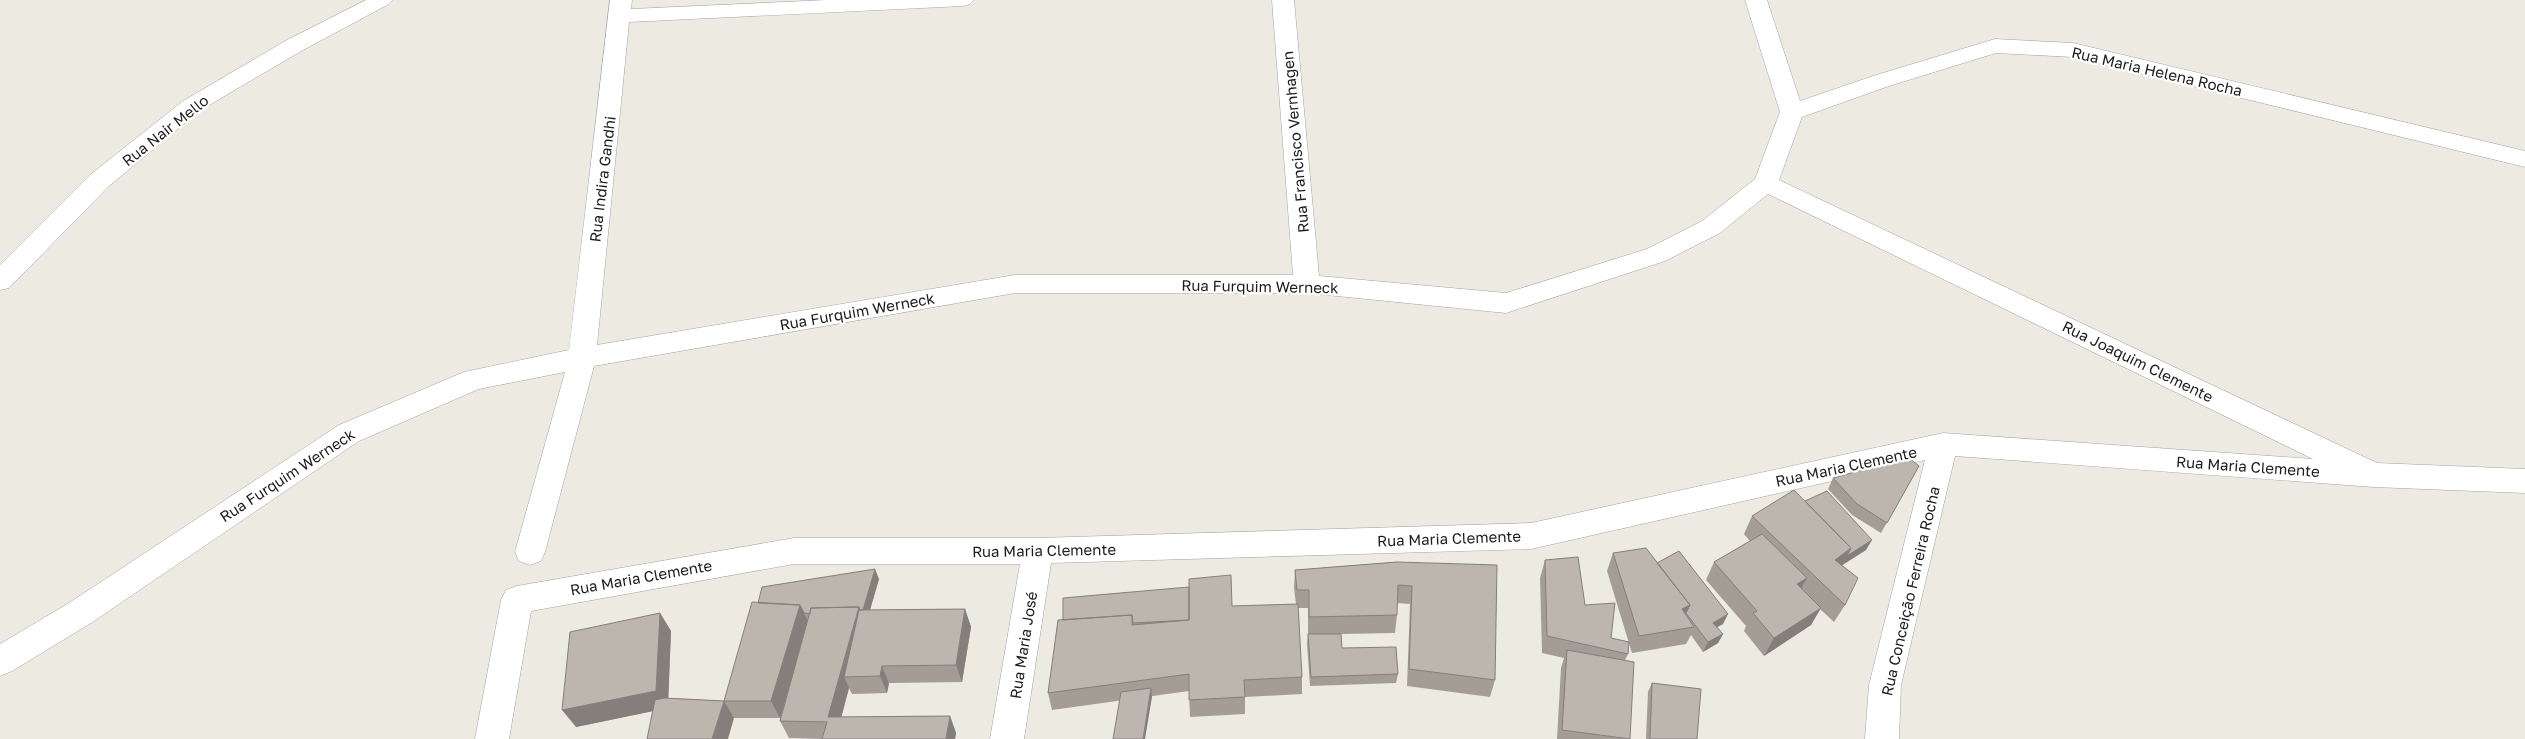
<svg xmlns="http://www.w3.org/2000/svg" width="2525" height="739" viewBox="0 0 2525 739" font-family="'Golos Text',sans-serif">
	<rect width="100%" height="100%" fill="#edeae2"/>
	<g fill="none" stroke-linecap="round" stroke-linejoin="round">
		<defs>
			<path id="minor" d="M366,0h27l-4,4 -86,46 -104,61 -91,76 -99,101 -9,2v-25l90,-90 93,-74 104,-61z
				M610,0h22l-1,9 196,-9h147l-4,4 -7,2 -334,16 -32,323 418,-70h278l-21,-275h22l25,276 187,17 141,-44 55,-28 53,-42 25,-67 -35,-112h22l33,101 73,-25 122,-37 78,4 452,108v16l-452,-110 -77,-4 -107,33 -87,31 -23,63 598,283 148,6v24l-151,-6 -419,-31 -54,229 -2,54h-34l4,-54 56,-225 -394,89 -480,14 -27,176h-34l30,-175h-226l-263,47 -22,128h-34l26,-139 5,-10 11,-4 277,-48h244l493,-15 412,-90 370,26 -545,-265 -48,39 -55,28 -159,52 -199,-20h-292l-421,73 -49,186 -4,9 -11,4 -11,-4 -4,-9 50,-180 -86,17 -120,52 -268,182 -79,48 -12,5v-32l69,-41 270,-178 125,-53 105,-22z"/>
		</defs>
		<use href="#minor" stroke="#a3a3a3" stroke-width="1"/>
		<use href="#minor" fill="#fff" fill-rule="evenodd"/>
	</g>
	<path fill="#a39d96" d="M1919,466l-38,67 -29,-18 -24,-26 5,-11z
		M1805,501l61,49 -25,15 4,40 -11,17 -14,-13 -9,16 -47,31 -20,-25 2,-5 -40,-46 8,-18 36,-21 -6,-7 8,-18z
		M1613,553l44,10 66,61 -6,3 6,7 -5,9 -15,9 -12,-17 -5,9 -54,9 -25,-82z
		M1545,560l40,45 26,33 17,16 -3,6 5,79h-73l4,-71 3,-10 -22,-5 -2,-75z
		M1397,562l98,118 -5,17 -83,-11 3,-82 -13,-1v12l-2,18 -54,1 1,14 56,26 -2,9 -86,3 -3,-42 1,-10v-26h-10l4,69v17l-57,3v17l-55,3 -1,-26 -137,19 -4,-17 15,-73 126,-33 43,19 64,-2 -2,-16 1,-18z
		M879,579l-9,31 95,-1 6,18 -9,55 -73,1 -2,10 -35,1 -3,-6 -8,29 109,-1 6,17 -1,6h-133l-33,-1 -9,-17v-3h-46l-81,-7 -77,16 84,-114 11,18 -3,67 56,3 34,-98z
		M1652,683l45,56h-51l2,-47z"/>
	<path fill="#847f7a" d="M1872,540l-6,10 -25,16 -6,-6 16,-12z
		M875,569l4,10 -12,41 -4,-9z
		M1807,578l-10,18v-12z
		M800,605l9,18 -29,95 -9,-17z
		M1690,605l-8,18v-14z
		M859,607l7,18 -22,52 5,11 -12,46 -9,-17z
		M1821,608l-10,17 -47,31 10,-18z
		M965,609l6,18 -9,55 -6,-17z
		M660,613l11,18 -3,77 -92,19 -14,-17z
		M1728,614l-5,10 -15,8 5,-9z
		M1723,634l-5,9 -15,9 5,-10z
		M882,666l7,17 -2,10 -7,-17z
		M1151,688l1,9 -7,42h-2z
		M724,701l10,17 -6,21h-16z
		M950,716l6,17 -1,6h-9z"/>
	<path fill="#bdb6ae" stroke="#847f7a" d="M1908,457l11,9 -32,57 -30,-19 -24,-26z
		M1794,490l57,58 -16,12 23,18 -13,27 -93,-89z
		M1827,491l45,49 -25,16 4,-8 -46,-47z
		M1762,534l45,44 -10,6 24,24 -47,30 -21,-25 4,-2 -43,-49z
		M1646,548l44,57 -8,4 12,18 -55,9 -26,-83z
		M1679,551l49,63 -15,9 10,11 -15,8 -22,-29 4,-8 -33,-42z
		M1578,557l7,48 30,-2 -4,35 18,4 -1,12 -81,-18 -2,-76z
		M1397,562l100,3 -2,115 -86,-11 3,-83 -14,-1 -1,30 -88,2v-27h-12l-2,-20z
		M875,569l-12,41h-3l-1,-3 -48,1 -1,6 -6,-1 -4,-8 -42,-2 4,-16z
		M1231,575l1,31 66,-2 4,73 -58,3 1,17 -56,3v-26l-141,19 10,-73 74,-5v10l57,-5v-41z
		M1189,587v33l-56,3 -1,-8 -69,5v-22z
		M752,602l48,3 -29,96h-47l-12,38h-65l8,-39 9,-2 60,3z
		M859,607l-31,110 122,-1 -4,23h-124l5,-17 -47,-1 31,-113z
		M965,609l-9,56 -74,1 -2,10 -36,1 15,-67z
		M660,613l-4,78 -94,19 8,-78z
		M1308,634h33l1,14 54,-1 2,27 -87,3z
		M1567,650l67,12 -4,77 -68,-9z
		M1652,683l49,6 -4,50h-47z
		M1151,688l-8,51h-30l8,-47z"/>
	<g text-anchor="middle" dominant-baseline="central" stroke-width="4.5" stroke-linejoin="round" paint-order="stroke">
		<g font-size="15" fill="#1c1c1c" stroke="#fff">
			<text transform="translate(2157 71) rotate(13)">Rua Maria Helena Rocha</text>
			<text transform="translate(165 130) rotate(-38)">Rua Nair Mello</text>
			<text transform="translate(1295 142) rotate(-95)">Rua Francisco Vernhagen</text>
			<text transform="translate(602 179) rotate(-83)">Rua Indira Gandhi</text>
			<text transform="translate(1260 286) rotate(1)">Rua Furquim Werneck</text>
			<text transform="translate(857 311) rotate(-10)">Rua Furquim Werneck</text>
			<text transform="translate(2138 361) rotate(26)">Rua Joaquim Clemente</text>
			<text transform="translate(1846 466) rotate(-12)">Rua Maria Clemente</text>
			<text transform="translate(2248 466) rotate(4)">Rua Maria Clemente</text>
			<text transform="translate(287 475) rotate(-33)">Rua Furquim Werneck</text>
			<text transform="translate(1449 538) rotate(-2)">Rua Maria Clemente</text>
			<text transform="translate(1044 550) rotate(-1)">Rua Maria Clemente</text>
			<text transform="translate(641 577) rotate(-10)">Rua Maria Clemente</text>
			<text transform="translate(1910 591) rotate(-77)">Rua Conceição Ferreira Rocha</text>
			<text transform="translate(1023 645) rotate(-81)">Rua Maria José</text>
		</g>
	</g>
</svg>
